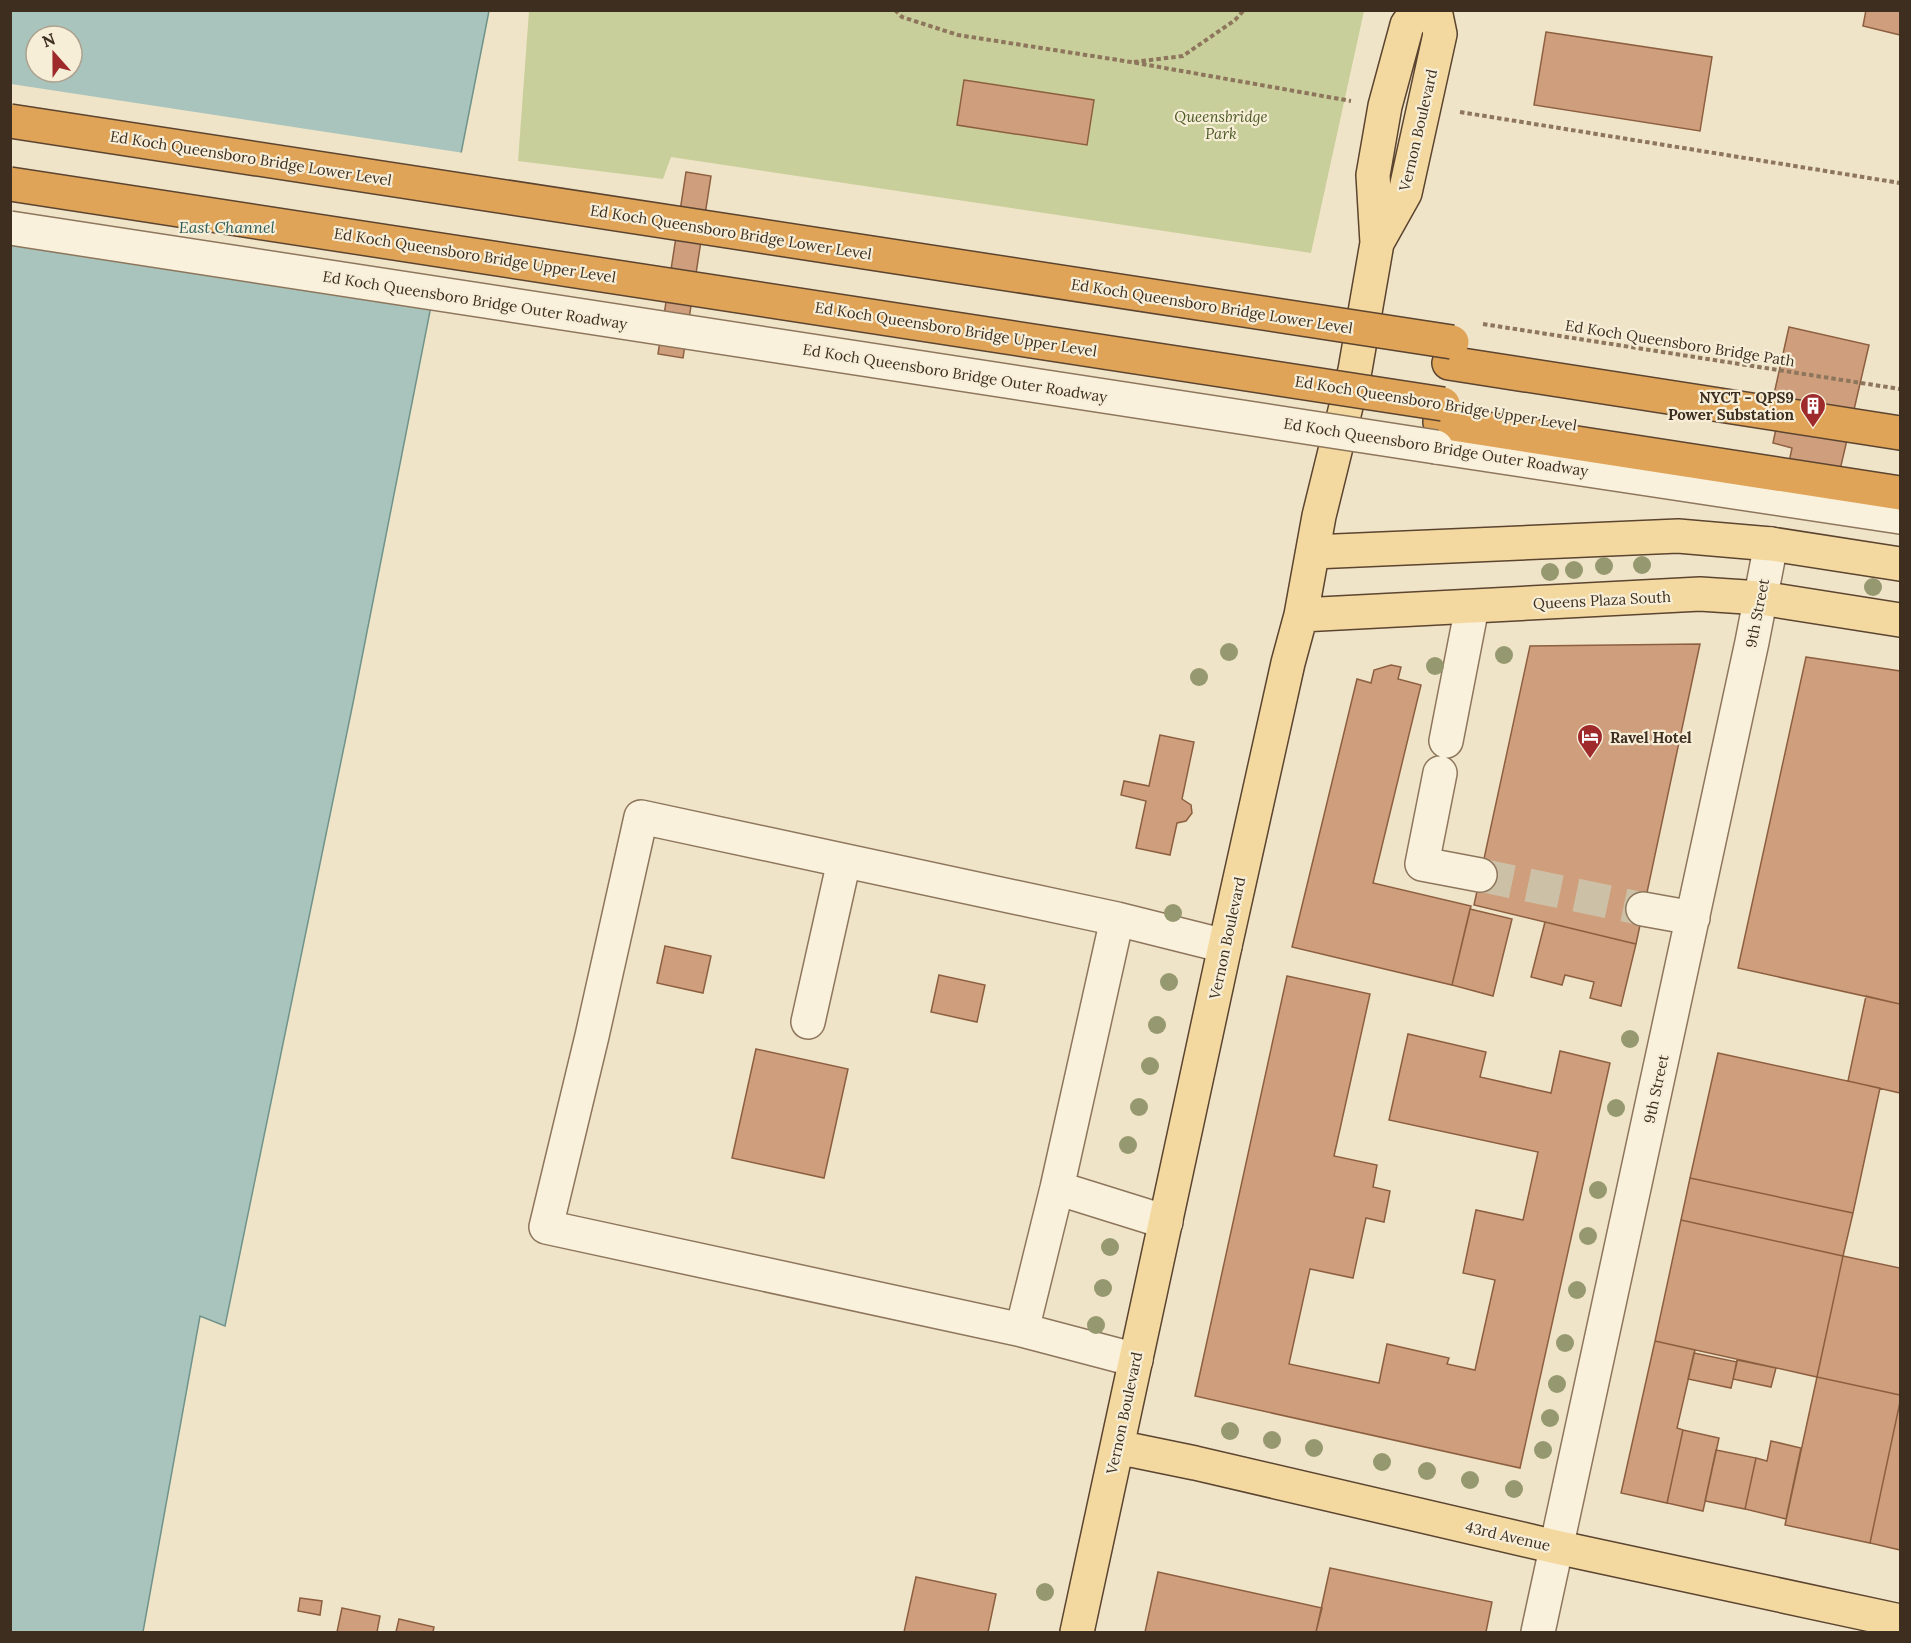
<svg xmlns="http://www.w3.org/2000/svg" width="1911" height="1643" viewBox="0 0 1911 1643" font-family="Lora,serif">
	<rect width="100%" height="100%" fill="#f0e4c8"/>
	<path fill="#c9cf9b" d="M529,11h835l-53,242 -640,-96 -8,22 -145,-18z"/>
	<path fill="#a9c4bc" stroke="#6f938a" stroke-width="1.5" fill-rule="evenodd" d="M11,11h478l-136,692 -128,623 -25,-10 -57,316h-132zM36,36h36v36h-36z"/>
	<path fill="#f0e4c8" d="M11,84l453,69 -31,157 -423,-66z"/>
	<path fill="#cf9f7d" stroke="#8d5f41" stroke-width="1.5" d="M1866,10h34v25l-37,-9z
		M1546,32l166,25 -12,74 -166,-26z
		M964,80l130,20 -7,45 -130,-20z
		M686,172l25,4 -28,182 -25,-4z
		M1789,327l80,18 -39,168 -44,-37 6,-28 -19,-5 6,-29 -9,-2z
		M1700,644l-64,300 -162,-39 56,-259z
		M1806,657l94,14v333l-162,-36z
		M1391,665l10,2 -3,12 23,6 -48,198 98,23 -19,79 -160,-38 65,-268 14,4 3,-13z
		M1160,735l34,7 -12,57 9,6 1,8 -6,8 -9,2 -7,32 -34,-7 10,-47 -25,-6 3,-14 25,5z
		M1470,909l42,10 -19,77 -41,-11z
		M1545,922l91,22 -15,62 -31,-8 4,-16 -29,-7 -3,10 -31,-8z
		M665,946l46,10 -8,37 -46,-10z
		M939,975l46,10 -8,37 -46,-10z
		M1287,976l83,18 -36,162 43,9 -4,22 17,4 -6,31 -18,-4 -13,60 -43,-9 -21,95 90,19 8,-39 62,14 -2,6 28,6 20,-90 -32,-7 13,-63 47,10 15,-68 -149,-32 19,-86 78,18 -6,25 71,16 9,-42 50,12 -90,405 -325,-72z
		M1866,996l34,8v89l-52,-12z
		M756,1049l92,20 -24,109 -92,-20z
		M1718,1053l162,35 -27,125 -163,-35z
		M1690,1178l163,35 -10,43 -162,-36z
		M1681,1220l162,36 -26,121 -162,-36z
		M1843,1256l57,12v127l-83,-18z
		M1655,1341l40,9 -18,78 6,2 -16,73 -46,-10z
		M1694,1353l43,9 -6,26 -43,-9z
		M1737,1360l39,8 -5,19 -38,-8z
		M1817,1377l83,18v7l-30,141 -85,-18z
		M1900,1402v148l-30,-7z
		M1683,1430l36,8 -16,73 -36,-8z
		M1771,1441l30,7 -15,71 -41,-10 11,-51 11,3z
		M1716,1450l40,8 -11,51 -40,-8z
		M1330,1568l162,34 -6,30h-170z
		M1158,1572l164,36 -6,24h-171z
		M916,1577l80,17 -8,38h-84z
		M300,1598l22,3 -2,14 -22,-4z
		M342,1608l38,8 -3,16h-40z
		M399,1619l35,8 -1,5h-37z"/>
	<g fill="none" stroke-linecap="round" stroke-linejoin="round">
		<path stroke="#ccc0a6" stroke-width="33" stroke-dasharray="33 16" stroke-linecap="butt" d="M1480,875l163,34"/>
		<defs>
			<path id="minor" d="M1436,447l464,70
				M1446,741l26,-134
				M1440,773l-18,91 58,11
				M1643,909l50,9
				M808,1022l36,-161
				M1057,1188l109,34
				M1022,1330l35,-142 60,-269
				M1136,1360l-114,-30 -476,-103 46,-191 49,-219 476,102 108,27
				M1538,1632l214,-990 19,-98"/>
			<path id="major" d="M1377,243l28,-50 35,-159 -5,-24
				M1313,552l365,-16 93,8 129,20
				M1301,615l399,-21 61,4 139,22
				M1117,1447l78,16 361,84 344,74
				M1077,1632l148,-686 63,-283 13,-48 18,-99 36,-146 22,-127 -4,-68 12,-69 22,-81 11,-15"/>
			<path id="highway" d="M1449,363l451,70
				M1440,422l460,71"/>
		</defs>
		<use href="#minor" stroke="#8d765c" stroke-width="36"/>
		<use href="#major" stroke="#5b4430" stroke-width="36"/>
		<use href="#highway" stroke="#5b4430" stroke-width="36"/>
		<path stroke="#8d765c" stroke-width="4" stroke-dasharray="4.5 3" stroke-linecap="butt" d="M895,10l7,7 56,18 173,27 220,39
			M1134,62l49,-6 52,-36 9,-10
			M1460,112l440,71
			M1483,324l417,65"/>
		<use href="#minor" stroke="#faf1dc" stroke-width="33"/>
		<use href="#major" stroke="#f3d9a0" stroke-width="33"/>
		<use href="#highway" stroke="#e0a458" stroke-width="33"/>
		<defs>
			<path id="minor-bridge" d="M10,228l1426,219"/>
			<path id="highway-bridge" d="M10,121l1442,221
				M10,184l1433,220"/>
		</defs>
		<use href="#minor-bridge" stroke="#8d765c" stroke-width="36" stroke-linecap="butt"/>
		<use href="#highway-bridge" stroke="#5b4430" stroke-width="36" stroke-linecap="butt"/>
		<use href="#minor-bridge" stroke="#faf1dc" stroke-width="33"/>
		<use href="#highway-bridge" stroke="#e0a458" stroke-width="33"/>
	</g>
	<g fill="#96986f">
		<circle cx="1642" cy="565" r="9"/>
		<circle cx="1604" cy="566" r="9"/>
		<circle cx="1574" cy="570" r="9"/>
		<circle cx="1550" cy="572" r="9"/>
		<circle cx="1873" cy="587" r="9"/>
		<circle cx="1229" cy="652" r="9"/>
		<circle cx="1504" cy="655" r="9"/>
		<circle cx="1435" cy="666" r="9"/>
		<circle cx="1199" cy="677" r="9"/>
		<circle cx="1173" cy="913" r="9"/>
		<circle cx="1169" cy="982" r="9"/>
		<circle cx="1157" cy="1025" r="9"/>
		<circle cx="1630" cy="1039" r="9"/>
		<circle cx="1150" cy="1066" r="9"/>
		<circle cx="1139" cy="1107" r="9"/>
		<circle cx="1616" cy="1108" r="9"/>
		<circle cx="1128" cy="1145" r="9"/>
		<circle cx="1598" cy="1190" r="9"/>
		<circle cx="1588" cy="1236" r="9"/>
		<circle cx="1110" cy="1247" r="9"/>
		<circle cx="1103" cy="1288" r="9"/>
		<circle cx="1577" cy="1290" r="9"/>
		<circle cx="1096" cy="1325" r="9"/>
		<circle cx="1565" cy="1343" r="9"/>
		<circle cx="1557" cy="1384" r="9"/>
		<circle cx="1550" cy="1418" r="9"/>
		<circle cx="1230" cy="1431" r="9"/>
		<circle cx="1272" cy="1440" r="9"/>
		<circle cx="1314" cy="1448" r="9"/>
		<circle cx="1543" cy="1450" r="9"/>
		<circle cx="1382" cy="1462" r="9"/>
		<circle cx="1427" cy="1471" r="9"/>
		<circle cx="1470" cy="1480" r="9"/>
		<circle cx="1514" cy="1489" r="9"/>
		<circle cx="1045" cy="1592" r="9"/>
	</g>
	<defs>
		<symbol id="building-pin" viewBox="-11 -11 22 30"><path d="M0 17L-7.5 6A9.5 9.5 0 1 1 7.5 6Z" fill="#9e2a2b" stroke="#f7eed8"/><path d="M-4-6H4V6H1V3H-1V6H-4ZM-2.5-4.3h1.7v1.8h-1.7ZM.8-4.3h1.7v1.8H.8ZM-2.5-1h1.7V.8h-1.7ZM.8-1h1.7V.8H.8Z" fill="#fff"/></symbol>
		<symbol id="hotel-pin" viewBox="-11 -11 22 30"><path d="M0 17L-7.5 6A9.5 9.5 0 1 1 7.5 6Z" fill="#9e2a2b" stroke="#f7eed8"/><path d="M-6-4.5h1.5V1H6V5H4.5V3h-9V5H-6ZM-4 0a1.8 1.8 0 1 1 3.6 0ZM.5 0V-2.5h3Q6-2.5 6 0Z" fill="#fff"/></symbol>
	</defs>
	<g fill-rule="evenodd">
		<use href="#building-pin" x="1798" y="391" width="30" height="40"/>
		<use href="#hotel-pin" x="1575" y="722" width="30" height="40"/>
	</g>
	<g text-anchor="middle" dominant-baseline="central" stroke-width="4.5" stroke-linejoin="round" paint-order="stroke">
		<g font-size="15" font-style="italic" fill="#4d5a26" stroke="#f7eed8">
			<text x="1221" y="116">Queensbridge<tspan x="1221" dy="17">Park</tspan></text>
		</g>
		<g font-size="15" fill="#3d2e20" stroke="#f7eed8">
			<text transform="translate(1418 130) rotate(-77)">Vernon Boulevard</text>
			<text transform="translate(251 158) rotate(9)">Ed Koch Queensboro Bridge Lower Level</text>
			<text transform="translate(731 232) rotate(9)">Ed Koch Queensboro Bridge Lower Level</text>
			<text transform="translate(475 255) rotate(9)">Ed Koch Queensboro Bridge Upper Level</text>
			<text transform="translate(475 300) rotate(9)">Ed Koch Queensboro Bridge Outer Roadway</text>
			<text transform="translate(1212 306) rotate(9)">Ed Koch Queensboro Bridge Lower Level</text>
			<text transform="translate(956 329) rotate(9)">Ed Koch Queensboro Bridge Upper Level</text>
			<text transform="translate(1680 343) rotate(9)">Ed Koch Queensboro Bridge Path</text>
			<text transform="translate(955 373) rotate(9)">Ed Koch Queensboro Bridge Outer Roadway</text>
			<text transform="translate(1436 403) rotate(9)">Ed Koch Queensboro Bridge Upper Level</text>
			<text transform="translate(1436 447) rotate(9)">Ed Koch Queensboro Bridge Outer Roadway</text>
			<text transform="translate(1602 600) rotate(-3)">Queens Plaza South</text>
			<text transform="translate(1757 613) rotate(-79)">9th Street</text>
			<text transform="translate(1227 938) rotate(-78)">Vernon Boulevard</text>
			<text transform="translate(1656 1089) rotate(-78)">9th Street</text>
			<text transform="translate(1124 1413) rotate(-78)">Vernon Boulevard</text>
			<text transform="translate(1508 1536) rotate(13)">43rd Avenue</text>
		</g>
		<g font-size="15" font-weight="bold" fill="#3d2e20" stroke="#f7eed8" text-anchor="end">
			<text x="1794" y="397">NYCT - QPS9<tspan x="1794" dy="17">Power Substation</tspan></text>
			<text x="1610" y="737" text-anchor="start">Ravel Hotel</text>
		</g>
		<g font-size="16" font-style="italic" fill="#2f5d5a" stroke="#f7eed8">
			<text x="227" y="227">East Channel</text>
		</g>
	</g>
	<rect width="1911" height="1643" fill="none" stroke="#3d2e20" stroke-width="24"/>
	<g transform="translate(54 54) rotate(339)"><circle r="28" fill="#f7eed8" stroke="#ada18e" stroke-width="1.5"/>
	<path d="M0-4.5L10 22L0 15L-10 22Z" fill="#9e2a2b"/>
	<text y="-9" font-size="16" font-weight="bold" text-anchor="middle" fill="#3d2e20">N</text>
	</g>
</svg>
